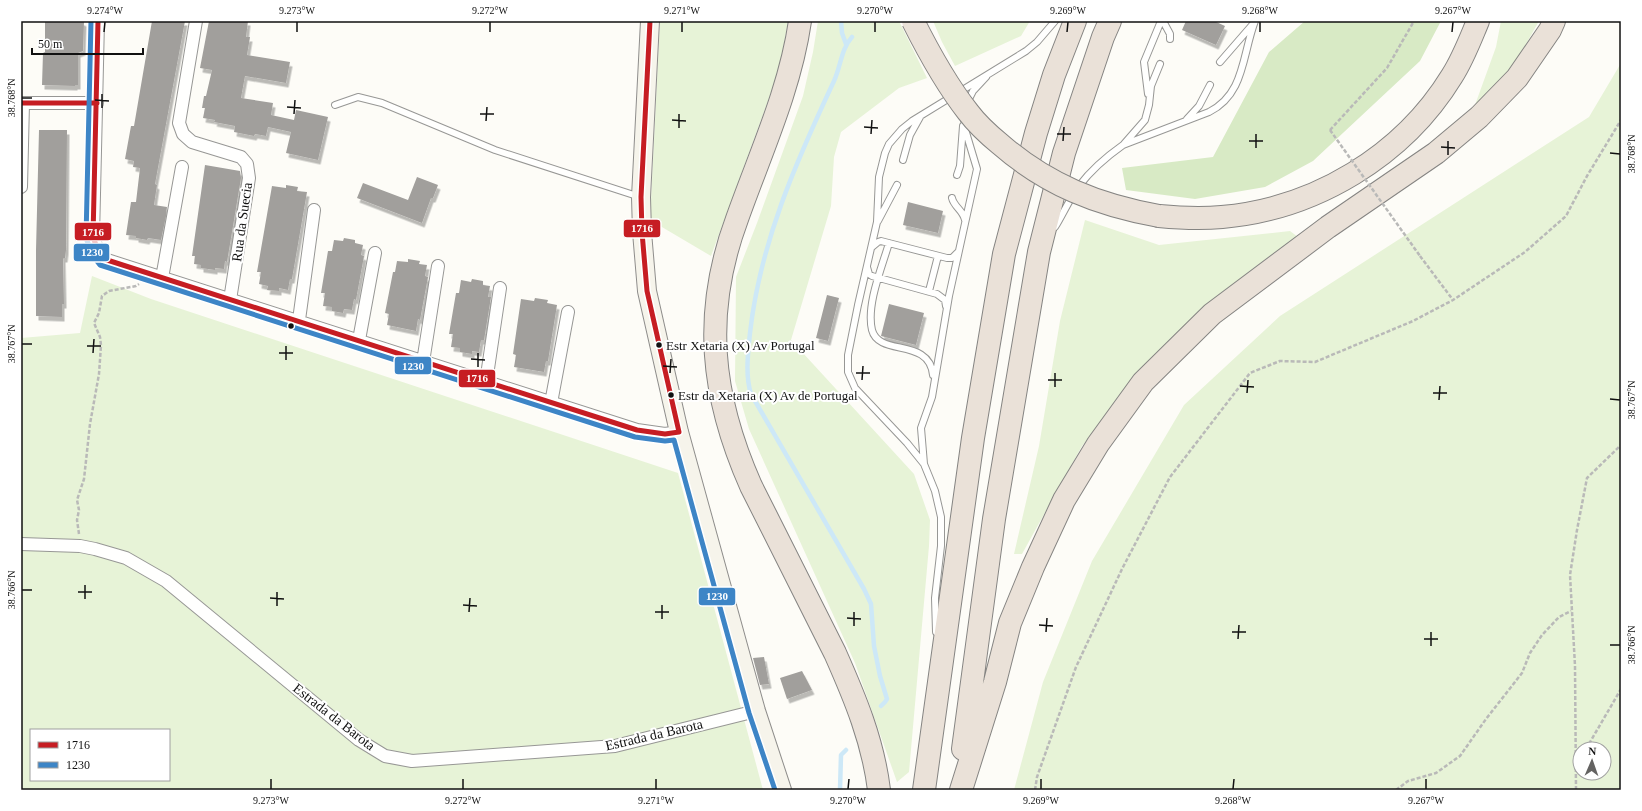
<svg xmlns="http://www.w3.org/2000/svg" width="1642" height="811" viewBox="0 0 1642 811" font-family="Georgia,serif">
	<defs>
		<filter id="shadow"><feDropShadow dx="2.5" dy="4.5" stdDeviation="0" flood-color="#0004"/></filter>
	</defs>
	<rect width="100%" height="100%" fill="#fdfcf7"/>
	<path fill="#e7f3d7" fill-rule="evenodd" d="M660,21h128l-9,50 -68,185 -61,-36z
		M818,21h81l28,57 -28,10 -58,44 -7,25 -3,49 -40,134 123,134 16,46 -1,26 -20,226 -12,10 -42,-119 -106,-234 -14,-48 1,-104 21,-54 46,-127 10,-44z
		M933,21h97l-9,15 -66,30 -13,-24z
		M1501,21h38l-27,48 -37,36 21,-58z
		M1621,63v727h-607l29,-108 49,-121 92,-156 96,-89 309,-199zM1580,749h24v24h-24z
		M1085,220l74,25 131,-14 8,6 -158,137 -58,72 -60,108h-8l25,-108 21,-125z
		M92,276l59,23 527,174 85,317h-742v-452l59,-5zM31,730h138v50h-138z"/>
	<path fill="#d8eac5" d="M1305,21h136l-21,40 -107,100 -48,26 -70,12 -69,-9 -4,-22 91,-11 56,-105z"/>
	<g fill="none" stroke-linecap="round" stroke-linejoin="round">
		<path stroke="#cde8f7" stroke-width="4.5" d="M841,21l1,12 4,11
			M852,37c-11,12 -11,29 -18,44 -38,81 -74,162 -84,252 -2,20 -5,42 1,61l113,195 7,15 3,42 6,30 7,23 -2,3 -4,4
			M840,790l1,-35 5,-5"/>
	</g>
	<path fill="#a19f9c" filter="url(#shadow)" d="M45,21h37l2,1 -1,29 -5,2v32h-3v1l-33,-1 1,-32 2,-1z
		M152,21h33l-30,163 2,1 -3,20 13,2 -1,9 -5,24 -13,-2 -1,2 -11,-2v-2l-10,-1 5,-33h5l4,-34 -7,-1 1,-6 -9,-2 6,-33h3z
		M209,21h39l-2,16h4l-3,18 43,7 -4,21 -41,-7 -4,22 32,5 -2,12 23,5 2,-10 32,7 -10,43 -32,-7 5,-21 -23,-5 -2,9 -11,-2 -1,2 -20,-4 1,-6 -21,-4 1,-2 -12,-2 2,-10h-3l2,-12h2l6,-26 -12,-2z
		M1186,21h28l11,5 -9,19 -34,-15z
		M39,130h28l-1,120 -1,8h-2l1,46h-2v13l-26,-1v-66z
		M205,165l35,6 1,7 -14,84 -2,-1 -1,8 -9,-1v2l-14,-2v-3l-7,-1 1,-8h-3z
		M417,177l21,8 -5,13h-2l-9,25 -65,-25 6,-15 45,17z
		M286,185l12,2 -1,4 10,1 -15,87h-2l-2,11 -9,-2v3l-12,-1 1,-4 -9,-2 2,-12h-4l15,-86 14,2z
		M908,202l35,9 -5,22 -35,-8z
		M344,238l11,2v3l8,2 -2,10 3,1 -8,44 -2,-1 -2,11 -8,-1 -1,4 -11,-2v-4l-9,-1 2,-13h-4l7,-42h4l2,-11 9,1z
		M408,259l12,2 -1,3 8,1 -2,11 3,1 -8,43 -2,-1 -2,12 -29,-6 2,-11 -4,-1 8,-41h2l2,-11 11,1z
		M472,279l11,2v4l7,1 -2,11h3l-7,43h-3l-2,12 -7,-1v3l-12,-2v-4l-9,-1 2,-13h-4l7,-41h3l2,-13 10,2z
		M827,295l12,3 -11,43 -12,-3z
		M535,298l13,2 -1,3 10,2 -9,56h-2l-2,11 -30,-5 2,-12 -3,-1 8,-55 13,2z
		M889,304l35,9 -8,32 -35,-9z
		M764,657l5,27 -9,1 -7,-27z
		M802,671l10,19 -25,9 -7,-21z"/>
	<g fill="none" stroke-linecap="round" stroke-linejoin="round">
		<defs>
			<path id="lane" d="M1163,21l7,13v5
				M1220,62l33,-38
				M1148,94l-4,-32 17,-41
				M967,103l6,-12 13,-14
				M335,105l23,-8 24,6 113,47 145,47
				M1187,119l12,-13 11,-21
				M1124,144l21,-24 4,-15 2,-19 9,-22
				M903,160l7,-25 10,-18
				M957,175l3,-9 3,-40
				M952,198c2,9 11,12 13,22
				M878,221l19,-36
				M1055,227c8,-13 15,-29 24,-41 12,-16 27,-29 44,-41l86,-33c36,-18 33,-57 46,-91
				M889,243c-7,24 -23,62 -17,87 7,27 57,7 61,45
				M872,247l6,-5 3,-1 66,17h5l5,-5
				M867,267l2,7 3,2 65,18 8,6 1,6
				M929,291l9,-35
				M924,464l-3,-36 11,-31 17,-101 28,-127 -12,-40 -1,-11
				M936,632l-1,-34 6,-52v-29l-6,-26 -11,-27 -17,-21 -52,-55 -7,-16v-17l10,-50 19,-83 2,-45 6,-24 4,-9 13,-15 10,-8 114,-70 11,-9 18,-21"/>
			<path id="street" d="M98,21l-5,216 6,16 5,6 533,171 28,4 14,-2
				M196,21l-17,102 4,11 9,8 49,15 6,7 2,14 -19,122
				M21,103h76
				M21,187l2,-84
				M162,278l20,-111
				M299,320l15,-110
				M359,340l16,-87
				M423,362l15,-96
				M486,382l14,-94
				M551,403l17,-91
				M21,544l59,2 15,3 31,9 40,23 193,159 26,16 27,5 203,-15 141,-35"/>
			<path id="secondary" d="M650,21l-9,176 1,35 5,59 32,141 77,279 26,79"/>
			<path id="highway" d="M800,21c-10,69 -40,133 -63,198 -35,94 -26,177 14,267l84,167c20,45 38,88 44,137
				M1159,216c21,2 42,3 63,1 93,-8 181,-61 230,-141 11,-17 18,-36 26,-55
				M963,749l31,-230 45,-267 25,-99 39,-116 7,-16
				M924,790l49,-352 31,-184 32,-121 18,-58 21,-54
				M961,790l34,-108 15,-59 23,-56 31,-67 34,-56 45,-62 69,-68 116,-87 108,-74 43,-36 38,-39 33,-48 4,-9"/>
		</defs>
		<use href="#lane" stroke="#979795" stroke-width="8"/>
		<use href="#street" stroke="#979795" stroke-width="14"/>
		<use href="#secondary" stroke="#8e8d8b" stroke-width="20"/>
		<use href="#highway" stroke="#858482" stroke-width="24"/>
		<path stroke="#b9b9b8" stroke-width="2.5" stroke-dasharray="4 2" stroke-linecap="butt" d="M1330,130l57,-62 27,-47
			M1420,256l33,44
			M79,534l-2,-14 2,-10 -2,-10 7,-21 6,-55 9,-50 2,-29 -1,-8 -6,-14 5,-10 3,-17 7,-5 27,-5 3,-2
			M1586,749l35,-60
			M1576,765l4,-6
			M1035,790l2,-13 39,-110 46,-98 48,-92 80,-104 30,-12 35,1 98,-41 40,-21 72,-48 41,-36 21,-40 34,-56
			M1396,790l12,-9 28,-8 24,-17 26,-37 36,-46 8,-20 12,-18 17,-18 12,-6
			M1576,790l-1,-124 -5,-91 7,-45 10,-52 34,-33"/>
		<use href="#lane" stroke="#fffffe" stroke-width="6"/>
		<use href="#street" stroke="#fffffe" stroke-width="12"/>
		<use href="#secondary" stroke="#f6f4eb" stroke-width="18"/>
		<use href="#highway" stroke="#eae1d8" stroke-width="22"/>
		<defs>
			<path id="highway-bridge" d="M913,21c16,32 33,63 55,91 9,12 21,23 32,32 47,41 98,61 159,72"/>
		</defs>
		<use href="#highway-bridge" stroke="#858482" stroke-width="24" stroke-linecap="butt"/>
		<path stroke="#b9b9b8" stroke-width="2.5" stroke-dasharray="4 2" stroke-linecap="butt" d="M1330,130l90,126"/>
		<use href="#highway-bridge" stroke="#eae1d8" stroke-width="22"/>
		<defs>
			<path id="bus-1" d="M98,21l-5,216 6,16 5,6 533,171 28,4 14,-2
				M650,21l-9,176 1,35 5,59 32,141
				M21,103h76"/>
			<path id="bus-2" d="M91,21l-5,217 7,18 7,9 535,172 30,4 9,-1 75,273 26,77"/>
		</defs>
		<use href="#bus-1" stroke="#fff" stroke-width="8"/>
		<use href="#bus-2" stroke="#fff" stroke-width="8"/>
		<use href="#bus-1" stroke="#c61d23" stroke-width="5"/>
		<use href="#bus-2" stroke="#3d85c6" stroke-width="5"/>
	</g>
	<path fill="none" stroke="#111" stroke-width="1.5" d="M104,32l1,-10M297,32v-10M490,32v-10M682,32v-10M875,32v-10M1067,32l1,-10M1260,32v-10M1452,32l1,-10M22,98h10M95,100l14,1M287,107l14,1M102,108v-14M294,114l1,-14M480,114h14M672,120l14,1M486,121l1,-14M864,127l14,1M679,128v-14M871,134l1,-14M1057,134h14M1063,141l1,-14M1249,141h14M1441,147l14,1M1256,148v-14M1610,153l10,1M1448,155v-14M22,344h10M87,346h14M93,353l1,-14M279,353h14M471,359l14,1M286,360v-14M663,366l14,1M478,367v-14M670,373l1,-14M856,373h14M862,380l1,-14M1048,380h14M1240,386l14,1M1055,387v-14M1247,393l1,-13M1433,393h14M1610,399l10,1M1439,400l1,-14M22,590h10M78,592h14M270,598l14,1M85,599v-14M463,605l14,1M277,606v-14M469,612l1,-14M655,612h14M847,618l14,1M662,619v-14M1039,625l14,1M854,626v-14M1046,632l1,-14M1232,632h14M1238,639l1,-14M1424,639h14M1610,645h10M1431,646v-14M271,789v-10M463,789v-10M656,789v-10M848,789l1,-10M1041,789v-10M1233,789l1,-10M1426,789v-10"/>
	<g fill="#111" stroke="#fff" stroke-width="1.5">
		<circle cx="291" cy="326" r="3.5"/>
		<circle cx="659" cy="345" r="3.5"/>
		<circle cx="671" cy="395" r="3.5"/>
	</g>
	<g text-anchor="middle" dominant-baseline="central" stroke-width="4" stroke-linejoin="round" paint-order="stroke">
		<g font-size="13" fill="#111" stroke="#fff" text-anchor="start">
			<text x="666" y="345">Estr Xetaria (X) Av Portugal</text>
			<text x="678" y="395">Estr da Xetaria (X) Av de Portugal</text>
		</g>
		<g font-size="14" fill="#111" stroke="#fff">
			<text transform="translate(242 222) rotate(-82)">Rua da Suecia</text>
			<text transform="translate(334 717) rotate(38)">Estrada da Barota</text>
			<text transform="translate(654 735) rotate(-13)">Estrada da Barota</text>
		</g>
	</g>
	<g stroke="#fff" stroke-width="1.5">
		<rect x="623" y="219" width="38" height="19" rx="4" fill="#c61d23"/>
		<rect x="74" y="222" width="38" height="19" rx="4" fill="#c61d23"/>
		<rect x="73" y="243" width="37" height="19" rx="4" fill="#3d85c6"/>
		<rect x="394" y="356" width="38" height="19" rx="4" fill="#3d85c6"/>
		<rect x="458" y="369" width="38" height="19" rx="4" fill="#c61d23"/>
		<rect x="698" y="587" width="38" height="19" rx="4" fill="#3d85c6"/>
	</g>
	<g font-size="11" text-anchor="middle" font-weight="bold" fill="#fff">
		<text x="642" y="232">1716</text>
		<text x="93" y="236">1716</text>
		<text x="92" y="256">1230</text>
		<text x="413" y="370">1230</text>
		<text x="477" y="382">1716</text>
		<text x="717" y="600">1230</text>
	</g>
	<rect width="1642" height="811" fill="none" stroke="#ffffff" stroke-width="44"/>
	<rect x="30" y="729" width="140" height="52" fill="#ffffff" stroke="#a0a0a0"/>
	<rect x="38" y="742" width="20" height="6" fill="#c61d23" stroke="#a0a0a0"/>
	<text x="66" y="749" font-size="12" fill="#111111">1716</text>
	<rect x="38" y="762" width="20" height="6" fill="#3d85c6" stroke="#a0a0a0"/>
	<text x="66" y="769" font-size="12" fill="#111111">1230</text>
	<g transform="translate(1592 761) rotate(2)"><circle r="19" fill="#ffffff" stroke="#a0a0a0"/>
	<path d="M0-3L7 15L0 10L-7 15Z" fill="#646362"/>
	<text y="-6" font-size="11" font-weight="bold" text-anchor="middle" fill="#111111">N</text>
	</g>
	<path d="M32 48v6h111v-6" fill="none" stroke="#111111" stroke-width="2"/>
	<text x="38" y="48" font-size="12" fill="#111111" stroke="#ffffff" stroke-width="3" paint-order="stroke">50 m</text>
	<rect x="22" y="22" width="1598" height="767" fill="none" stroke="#111" stroke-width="1.5"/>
	<g font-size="10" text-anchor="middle" fill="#111">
		<text x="105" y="14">9.274°W</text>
		<text x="297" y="14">9.273°W</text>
		<text x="490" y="14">9.272°W</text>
		<text x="682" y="14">9.271°W</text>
		<text x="875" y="14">9.270°W</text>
		<text x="1068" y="14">9.269°W</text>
		<text x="1260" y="14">9.268°W</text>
		<text x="1453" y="14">9.267°W</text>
		<text transform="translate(11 98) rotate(-90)" y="4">38.768°N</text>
		<text transform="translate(1631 154) rotate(-90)" y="4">38.768°N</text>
		<text transform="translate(11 344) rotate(-90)" y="4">38.767°N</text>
		<text transform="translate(1631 400) rotate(-90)" y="4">38.767°N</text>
		<text transform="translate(11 590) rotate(-90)" y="4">38.766°N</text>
		<text transform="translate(1631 645) rotate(-90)" y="4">38.766°N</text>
		<text x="271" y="804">9.273°W</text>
		<text x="463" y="804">9.272°W</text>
		<text x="656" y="804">9.271°W</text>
		<text x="848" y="804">9.270°W</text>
		<text x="1041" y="804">9.269°W</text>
		<text x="1233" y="804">9.268°W</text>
		<text x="1426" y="804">9.267°W</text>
	</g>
</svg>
